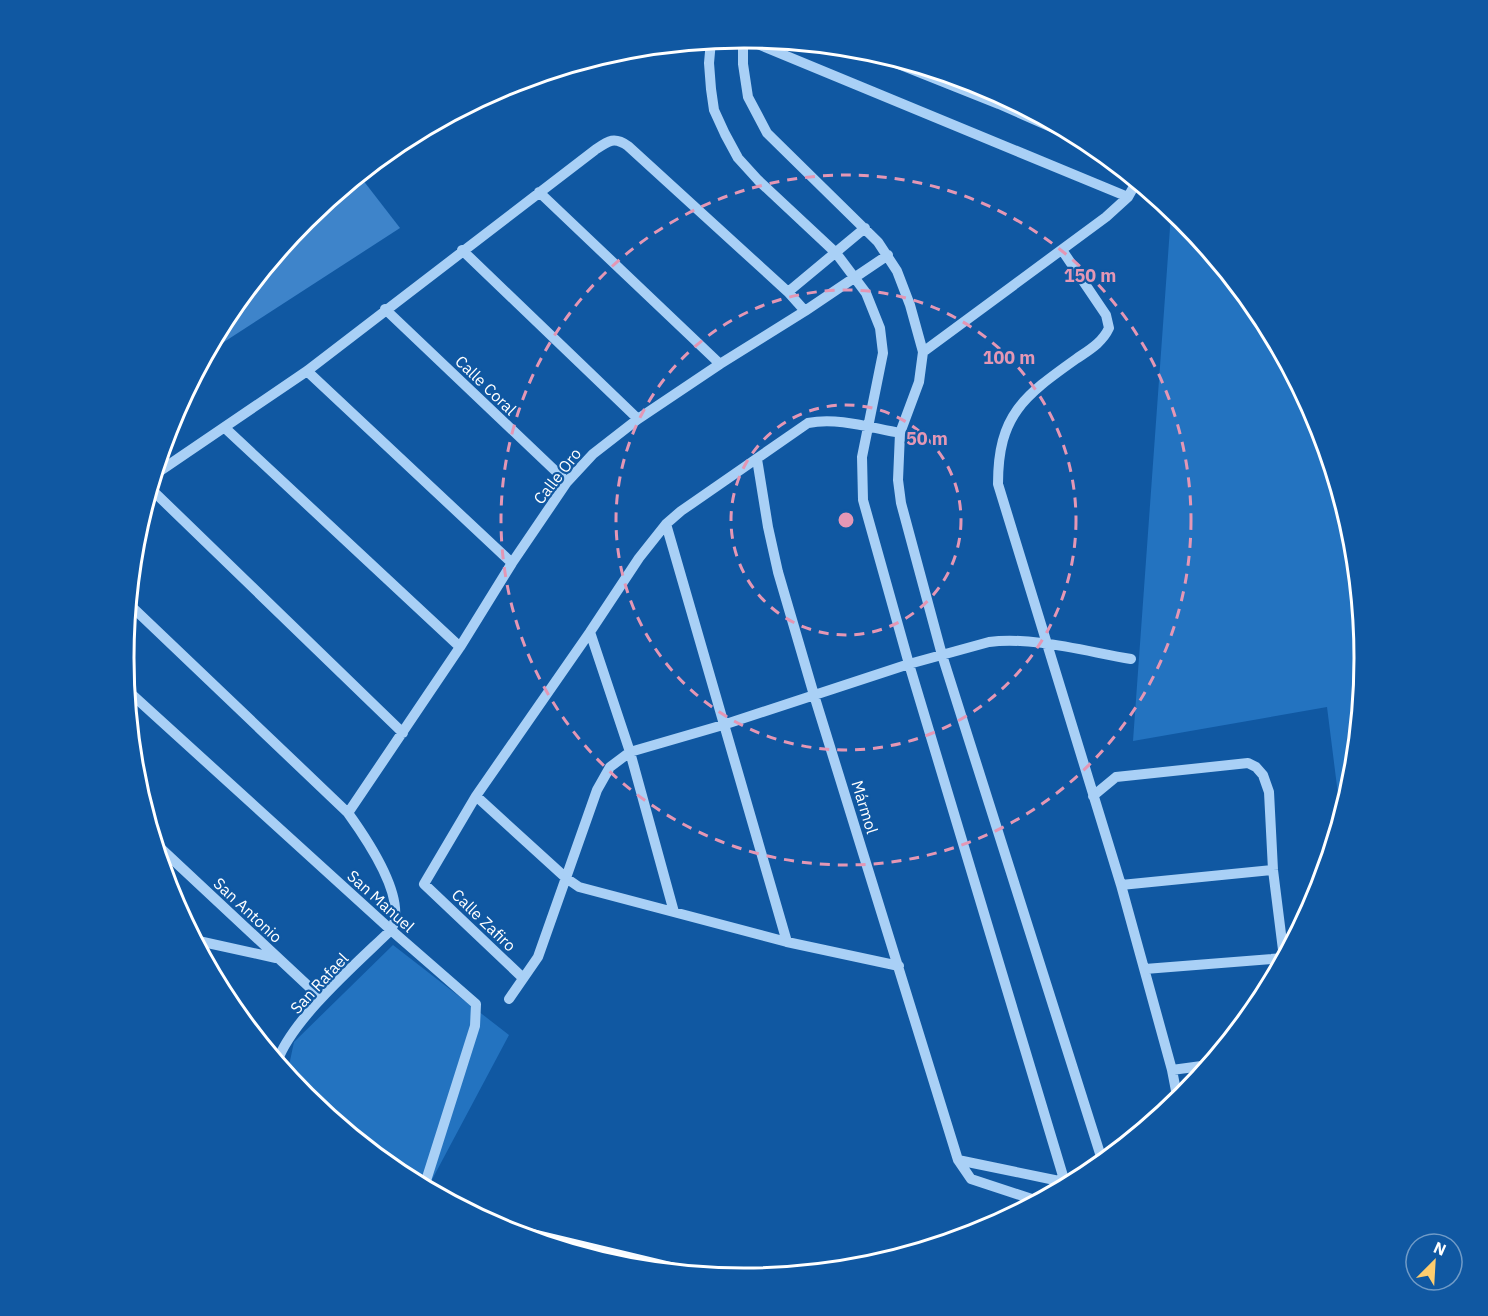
<svg xmlns="http://www.w3.org/2000/svg" width="1488" height="1316" viewBox="0 0 1488 1316" font-family="'IBM Plex Sans',sans-serif">
	<rect width="100%" height="100%" fill="#1058a2"/>
	<path fill="#2373c0" d="M1171,214l14,8 75,92 57,107 36,116 11,121 -11,121 -12,39 -14,-111 -194,34z
		M393,945l116,90 -82,154 -28,-15 -94,-77 -18,-22 7,-33z"/>
	<path fill="#3e84ca" d="M359,175l41,53 -193,125 21,-40 77,-94z"/>
	<g fill="none" stroke-linecap="round" stroke-linejoin="round">
		<path stroke="#a9d0f6" stroke-width="10" d="M743,38v26l5,33 19,36 111,109 19,29 13,34 13,47 -4,30 -19,51 -2,47 3,23 41,152 161,508
			M743,38l385,159
			M711,41l-2,22 2,26 3,21 11,24 13,24 20,22 78,73 30,40 14,35 3,25 -21,104 1,43 46,164 157,522
			M861,49l138,55 93,41
			M976,83l10,4
			M539,192l181,172
			M462,250l176,169
			M1062,250l44,65 3,13c-7,15 -20,22 -33,31 -52,37 -78,56 -78,125l123,401 51,185 6,31
			M788,292l77,-64
			M385,309l182,173
			M923,352l183,-135 22,-20 9,-16
			M307,371l205,192
			M225,428l235,219
			M757,459l11,68 10,45 36,123 144,465 13,19 67,22
			M154,475l153,-104 288,-221c13,-9 19,-14 33,-4l160,146 17,19
			M150,488l253,245
			M666,524l121,418
			M129,604l219,209c18,25 61,87 43,117 -34,33 -99,89 -114,132
			M590,632l40,120 44,160
			M127,690l264,240 85,74 -1,22 -51,161
			M476,796l90,82 13,9 208,55 112,24
			M1093,796l23,-19 132,-14 8,4 7,8 6,17 4,78 11,88
			M348,813l112,-166 52,-84 55,-81 26,-28 45,-35 82,-55 85,-53 83,-56
			M155,843l166,155
			M1121,885l152,-15
			M194,940l82,18
			M1145,969l139,-11
			M523,978l-99,-94 52,-88 114,-164 49,-74 27,-34 15,-13 127,-88c30,-6 63,5 92,10
			M509,999l29,-42 59,-167 13,-23 20,-15 93,-27 186,-61 80,-22c43,-6 99,10 142,17
			M1172,1070l37,-5
			M958,1160l111,23"/>
		<path stroke="#f8fbff" stroke-width="15" d="M505,1230l180,43"/>
	</g>
	<g fill="none" stroke="#e497b5" stroke-width="3" stroke-dasharray="10 8">
		<circle cx="846" cy="520" r="115"/>
		<circle cx="846" cy="520" r="230"/>
		<circle cx="846" cy="520" r="345"/>
	</g>
	<g text-anchor="middle" dominant-baseline="central" stroke-width="4.5" stroke-linejoin="round" paint-order="stroke">
		<g font-size="16" fill="#fff" stroke="#1058a2">
			<text transform="translate(486 385) rotate(44)">Calle Coral</text>
			<text transform="translate(557 476) rotate(-52)">Calle Oro</text>
			<text transform="translate(865 807) rotate(73)">Mármol</text>
			<text transform="translate(381 901) rotate(42)">San Manuel</text>
			<text transform="translate(248 910) rotate(43)">San Antonio</text>
			<text transform="translate(484 920) rotate(44)">Calle Zafiro</text>
			<text transform="translate(319 983) rotate(-47)">San Rafael</text>
		</g>
	</g>
	<path d="M0 0H1488V1316H0ZM134 658a610 610 0 1 1 1220 0a610 610 0 1 1-1220 0Z" fill="#1058a2" fill-rule="evenodd"/>
	<path fill="none" stroke="#fff" stroke-width="3" d="M134 658a610 610 0 1 1 1220 0a610 610 0 1 1-1220 0Z"/>
	<circle cx="846" cy="520" r="9" fill="#e497b5" stroke="#1058a2" stroke-width="3"/>
	<g font-size="18" text-anchor="middle" font-weight="bold" fill="#e497b5" stroke="#1058a2" stroke-width="4.5" stroke-linejoin="round" paint-order="stroke">
		<text x="1090" y="282">150 m</text>
		<text x="1009" y="364">100 m</text>
		<text x="927" y="445">50 m</text>
	</g>
	<g transform="translate(1434 1262) rotate(24)"><circle r="28" fill="#1058a2" stroke="#709bc7" stroke-width="1.5"/>
	<path d="M0-4.5L10 22L0 15L-10 22Z" fill="#ffcd6e"/>
	<text y="-9" font-size="16" font-weight="bold" text-anchor="middle" fill="#ffffff">N</text>
	</g>
</svg>
